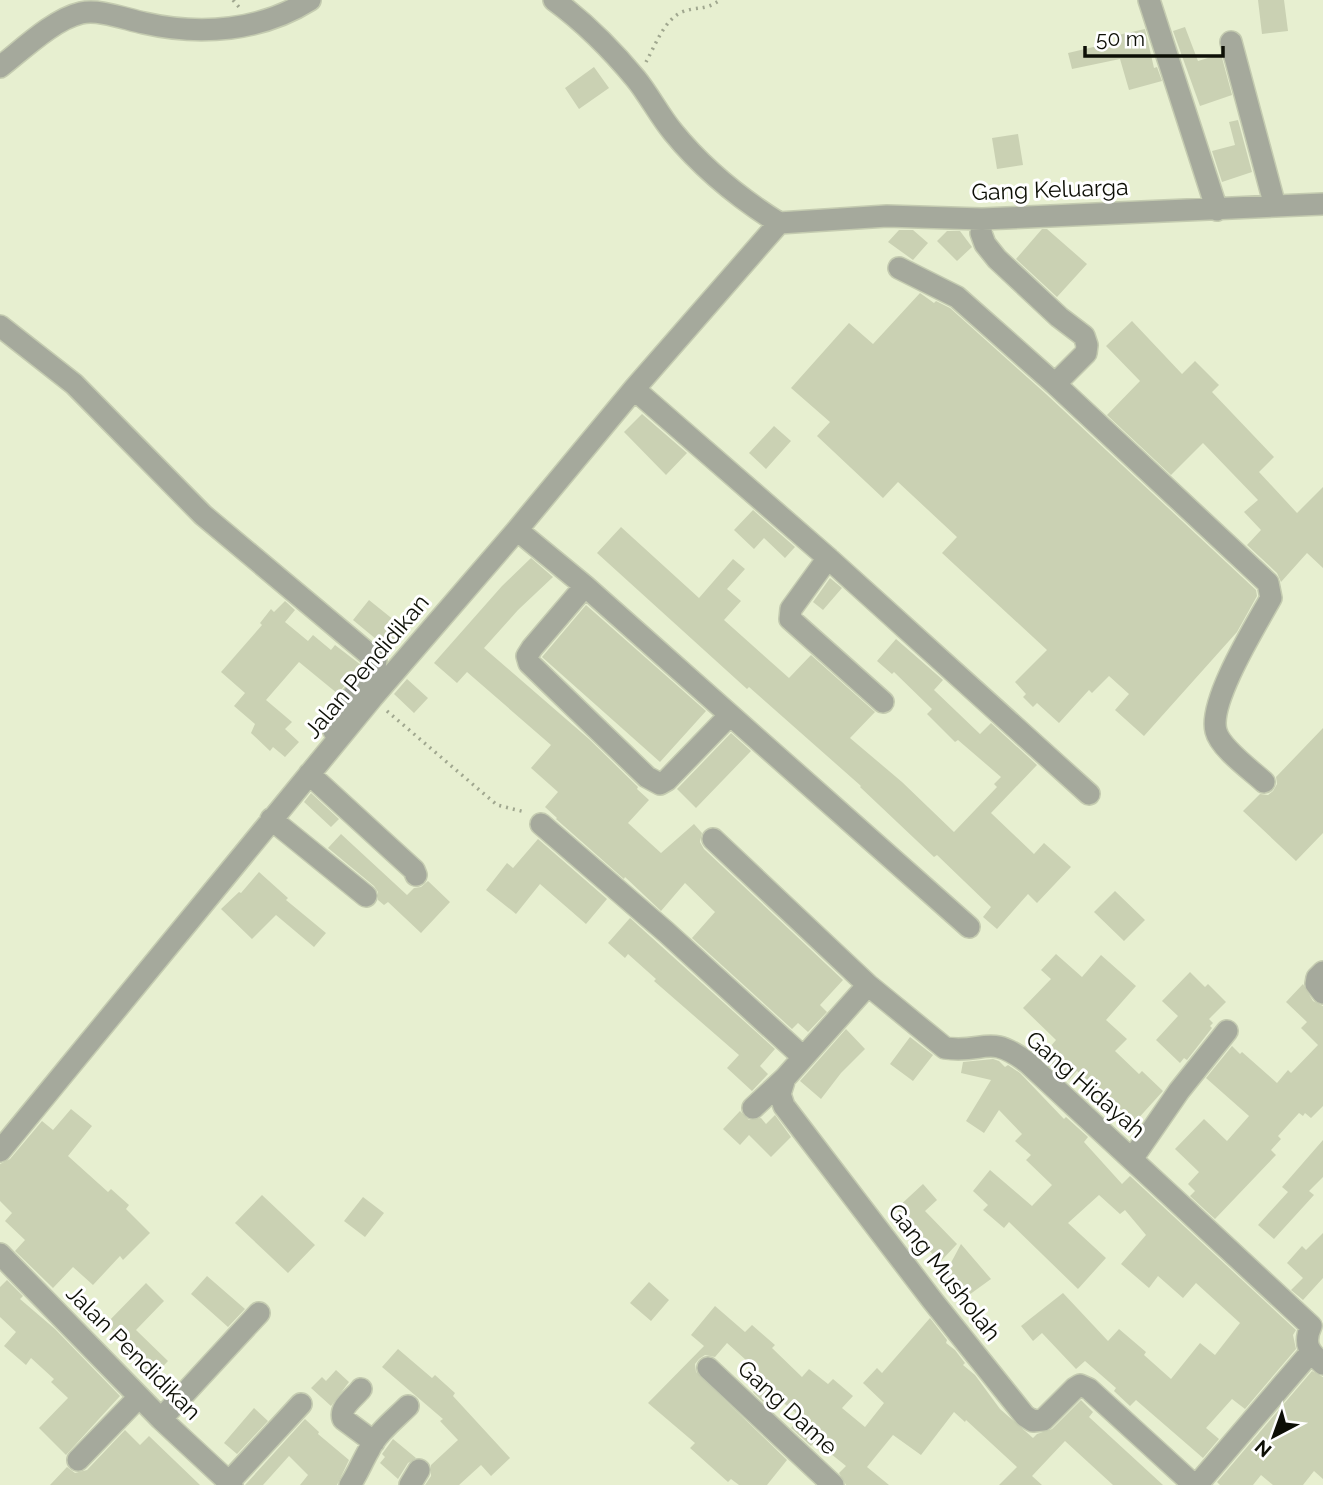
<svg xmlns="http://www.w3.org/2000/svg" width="1323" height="1485" viewBox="0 0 1323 1485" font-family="Raleway,sans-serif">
	<rect width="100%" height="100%" fill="#e7efd0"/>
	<path fill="#cad1b3" d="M1258,0h26l4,31 -26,3z
		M1185,27l13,34 23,-7 11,41 -32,11 -27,-75z
		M1145,29l9,39 3,-1 5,14 -33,9 -9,-31 -48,10 -4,-16 51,-12 -1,-6z
		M594,67l15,21 -30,21 -14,-21z
		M1238,120l14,52 -30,10 -10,-31 23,-6 -6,-23z
		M1018,134l5,31 -26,4 -5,-31z
		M1042,229h5l40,35 -30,33 -41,-38z
		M899,230h14l15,13 -15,17 -25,-18z
		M947,231h13l12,16 -15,14 -20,-20z
		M920,293l14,10 2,-2 14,7 96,86 210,196 1,6 -20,36 -93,104 -29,-26 14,-16 -20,-18 -17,17 -3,-3 -30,33 -22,-20 -4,4 -10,-10 3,-3 -11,-12 32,-32 -105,-97 15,-16 -59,-55 -15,16 -66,-62 13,-14 -39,-34 58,-65 24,21z
		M1132,321l50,53 13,-13 24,24 -7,7 62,65 -15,15 38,41 26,-26v81l-16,-15 -26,29 -4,-9 -30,-28 14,-15 -17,-18 14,-12 -55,-57 -32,32 -64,-60 33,-34 -34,-35z
		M642,414l45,39 -21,22 -42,-43z
		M774,426l17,15 -25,28 -17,-16z
		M753,510l42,37 -10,11 -21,-20 -10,11 -20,-19z
		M621,527l78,71 34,-39 12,10 -18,20 14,12 -17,19 65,58 22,-23 64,57 -25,26 52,44 52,50 43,-45 -3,-3 7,-7 -43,-37 -3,2 -28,-28 5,-5 -38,-37 -2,2 -15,-13 19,-22 47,41 -9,10 46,44 11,-11 46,42 -46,48 43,41 10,-11 27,24 -34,36 -9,-9 -31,35 -14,-12 8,-10 -54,-52 -3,2 -74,-70 1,-1 -112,-99 -2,2 -150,-136z
		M531,558l22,19 -35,33 -34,38 105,91 49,48 -1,2 12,11 -21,23 33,30 33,-29 8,9 -2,9 4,7 139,131 -23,25 7,7 -19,20 -10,-9 -6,6 -100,-91 23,-26 -30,-29 -24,28 -36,-34 -1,2 -68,-60 1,-1 -12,-11 13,-15 -27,-24 20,-23 -84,-73 -10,11 -23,-20 68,-77z
		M830,578l12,10 -19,22 -10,-8z
		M369,600l36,29 -17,20 -35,-29z
		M285,601l10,9 -10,12 23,19 5,-6 18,15 4,-5 26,20 -23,29 -39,-32 -33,38 26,22 -7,7 14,13 -14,15 -12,-10 -3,4 -19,-18 4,-9 -21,-18 11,-13 -24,-21 41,-47 -2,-2 11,-14 3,3z
		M586,605l120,106 -46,51 -118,-105z
		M407,679l21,19 -14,15 -20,-19z
		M1323,728v105l-27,28 -53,-50 17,-17 8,1 5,-4 4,-7 -1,-7z
		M731,733l20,18 -55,57 -19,-19z
		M311,793l28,26 -8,8 -27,-25z
		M341,834l66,61 7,-7 7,-1 7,-6 22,21 -29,31 -33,-31 -4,3 -6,-5v-8l-4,-6 -46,-38z
		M538,839l69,60 -21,25 -46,-40 -24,30 -30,-24 21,-27 6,5z
		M259,872l29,26 -2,2 40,33 -12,14 -38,-32 -24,24 -31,-30 18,-17 2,1z
		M1115,891l30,29 -21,21 -30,-29z
		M630,918l145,131 -15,17 8,8 -16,17 -25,-23 12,-13 -85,-74 2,-2 -28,-25 -3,4 -17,-15z
		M1056,954l26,23 19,-22 35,31 -30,34 21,19 -12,12 24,23 3,-3 21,20 -28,31 -58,-51 -8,9 -26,-25 13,-15 -33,-32 28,-29 -10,-9z
		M1190,972l15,15 3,-3 18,18 -17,17 4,4 -3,3 2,2 -25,32 -3,-2 -4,5 -24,-23 22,-24 -16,-15z
		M1303,984l10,17 10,5v100l-12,12 -6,-5 -2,3 -4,-3 -21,23 3,3 -10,11 5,5 -61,64 -25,-23 5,-5 -7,-7 11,-12 -24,-23 29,-30 23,22 22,-25 -43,-38 26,-32 8,8 2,-2 35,31 11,-13 3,3 27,-28 -17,-17 6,-6 -21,-20z
		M846,1029l19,20 -24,24 -20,26 -21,-18z
		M910,1037l23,18 -20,26 -23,-17z
		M993,1059l6,2 6,6 3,-2 12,8 44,46 2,-2 22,20 -4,5 38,42 8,-8 166,154 -3,5 3,14 -51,60 -13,-10 -26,29 13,11 -16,19 -67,-58 -6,6 -16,-15 2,-3 -31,-27 -9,8 -34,-36 -9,8 -12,-15 42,-33 45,48 11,-12 27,23 -2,3 27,24 29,-36 15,12 25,-32 -44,-40 -13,15 -25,-22 -9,12 -28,-24 25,-29 -21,-25 -5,4 -21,-19 -31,28 38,35 -28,31 -69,-67 -5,6 -21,-18 5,-5 -15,-14 17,-21 42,36 20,-21 -26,-25 5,-5 -16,-14 7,-7 -23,-24 -15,23 -18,-12 25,-41 -30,-7 2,-11z
		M71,1109l21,17 -24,30 40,36 3,-3 18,16 -3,4 24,24 -27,27 -3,-4 -27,29 -20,-18 -20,21 -38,-37 10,-11 -20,-19 7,-8 -12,-12v-37l10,-5 32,-38 11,9z
		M740,1111l9,9 12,-2 5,6 9,-9 16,22 -20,20 -22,-22 -9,10 -17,-16z
		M1323,1140v37l-14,14 5,4 -40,44 -16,-14 30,-33 -6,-5z
		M923,1184l14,16 -12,11 32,33 -17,18 -29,-31 3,-3 -18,-19z
		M262,1195l53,50 -27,28 -53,-50z
		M363,1197l21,16 -19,24 -21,-16z
		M1323,1233v45l-20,22 -12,-10 12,-12 -16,-15 15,-17 4,4z
		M961,1244l30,35 -29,21 -11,-15 2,-2 -8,-9z
		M207,1276l38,33 -17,18 -37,-33z
		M7,1280l16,16 -3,3 35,30 65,67 -54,59 -27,-27 29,-30 -17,-16 3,-3 -23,-21 -5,7 -22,-19 12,-14 -16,-15v-30z
		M649,1282l20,18 -18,21 -21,-18z
		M146,1283l18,18 -28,29 32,31 -16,17 -22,-22 4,-5 -28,-27z
		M715,1306l30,26 7,-7 23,20 -3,3 30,29 7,-8 19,15 5,-5 20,17 -11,12 23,19 19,-24 -21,-20 14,-15 5,5 48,-55 17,22 -1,3 9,7 10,13 -2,2 12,10 25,34 33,29 4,-4 15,-5 29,-29 12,12 -4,5 74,68h-50l-48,-44 -33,35 10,9h-43l18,-18 -51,-47 -1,2 -11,-10 -33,43 -28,-20 -26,32 22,18h-43l-7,-12 7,-7 -31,-25 -4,5 -20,-18 10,-11 -25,-20 -9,9 -14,-14 13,-14 -39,-35 -12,14 -10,-2 -6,4 -4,5 1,8 91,88 -20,25h-28l-8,-6 -3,3 -38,-34 5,-5 -47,-40 56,-57 -13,-11z
		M398,1349l34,29 3,-3 20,18 -2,3 57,62 -19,18 -10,-11 -22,20h-34l6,-9v-11l27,-25 -18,-19 3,-2 -61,-52z
		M336,1370l13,12 -18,24 -20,-18 11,-11 4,4z
		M1312,1371l11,6v102l-9,-8 -11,14h-30l-12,-10 -8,10h-33l-3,-3z
		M254,1408l14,13 -31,33 -13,-11z
		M305,1419l14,13 -1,2 31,26 -12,25h-37l8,-10 -19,-19 -26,29h-18z
		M125,1430l15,15 9,-9 51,49h-150l17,-18 8,6 12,-3z
		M393,1439l23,19 -8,5 -10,16 -18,-16 5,-6 -3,-3z"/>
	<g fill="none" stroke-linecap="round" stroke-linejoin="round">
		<defs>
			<path id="minor" d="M554,0c30,22 58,50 82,79 13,16 23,36 37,53 30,37 66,66 106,91
				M1149,0l68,210
				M1231,42l44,164
				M0,67c22,-17 54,-48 81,-54 19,-4 44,6 63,10 57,13 117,8 166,-23
				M982,219l-1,14 4,11 12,15 62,58 25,19 3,9 -1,8 -31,31 213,199 3,15c-15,27 -63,104 -55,133 4,17 35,39 48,51
				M779,223l108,-7 95,3 341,-15
				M899,268l58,29 98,87
				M0,326l74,58 129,131 173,145 -1,8 -41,52 -2,7 6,12
				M634,389l194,169 261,236
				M517,530l68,56 384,341
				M828,558l-37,51 -1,10 93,83
				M585,586l-53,62 -5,8 2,7 118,114 13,7 7,-4 62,-64
				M309,774l105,96 2,5
				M271,819l95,77
				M541,824l125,108 137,125
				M713,839l155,146 77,63c40,6 43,-16 83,15l283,263c-8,18 -2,26 12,38
				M1323,972l-6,6 -1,6 7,9
				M868,985l-83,93 -5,16 4,12 148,194 93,116 8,5 10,-1 32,-32 5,-3 9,4 105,96
				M753,1108l32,-30
				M0,1151l372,-453 145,-168 117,-141 145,-166
				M1132,1159l47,-68 48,-60
				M0,1254l161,165 71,66
				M708,1368l125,117
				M361,1389c-7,9 -22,18 -18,30l31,23
				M161,1419l98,-106
				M78,1460l61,-63
				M229,1482l72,-78
				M350,1485c8,-12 12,-23 19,-35 8,-17 26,-31 39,-44
				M410,1485l9,-15
				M1197,1485l113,-132"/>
		</defs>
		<use href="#minor" stroke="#c4cbb0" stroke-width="24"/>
		<path stroke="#a0a78f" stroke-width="3.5" stroke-dasharray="2 5" stroke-linecap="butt" d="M233,0l6,7
			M646,62c9,-16 18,-42 36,-50 15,-6 23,-1 38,-12
			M387,711l110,94 28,7"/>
		<use href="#minor" stroke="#a5a99c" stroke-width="21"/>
	</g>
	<g text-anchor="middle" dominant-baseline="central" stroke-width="6" stroke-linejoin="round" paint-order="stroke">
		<g font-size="23" fill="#0d0f06" stroke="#fff">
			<text transform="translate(1050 189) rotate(-2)">Gang Keluarga</text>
			<text transform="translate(366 666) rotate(-50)">Jalan Pendidikan</text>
			<text transform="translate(1086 1084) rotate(41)">Gang Hidayah</text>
			<text transform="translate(945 1272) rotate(52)">Gang Musholah</text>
			<text transform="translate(134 1352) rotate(45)">Jalan Pendidikan</text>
			<text transform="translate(788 1407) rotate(43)">Gang Dame</text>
		</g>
	</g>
	<g transform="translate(1274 1436) rotate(221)" stroke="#ffffff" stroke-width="5" paint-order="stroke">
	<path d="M0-5L12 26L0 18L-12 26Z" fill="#0d0f06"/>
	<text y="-10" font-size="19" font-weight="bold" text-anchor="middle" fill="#0d0f06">N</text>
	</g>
	<path d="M1085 46v10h138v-10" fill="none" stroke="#0d0f06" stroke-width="3.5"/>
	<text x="1096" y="46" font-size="21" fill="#0d0f06" stroke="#ffffff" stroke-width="5" paint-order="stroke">50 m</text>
</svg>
